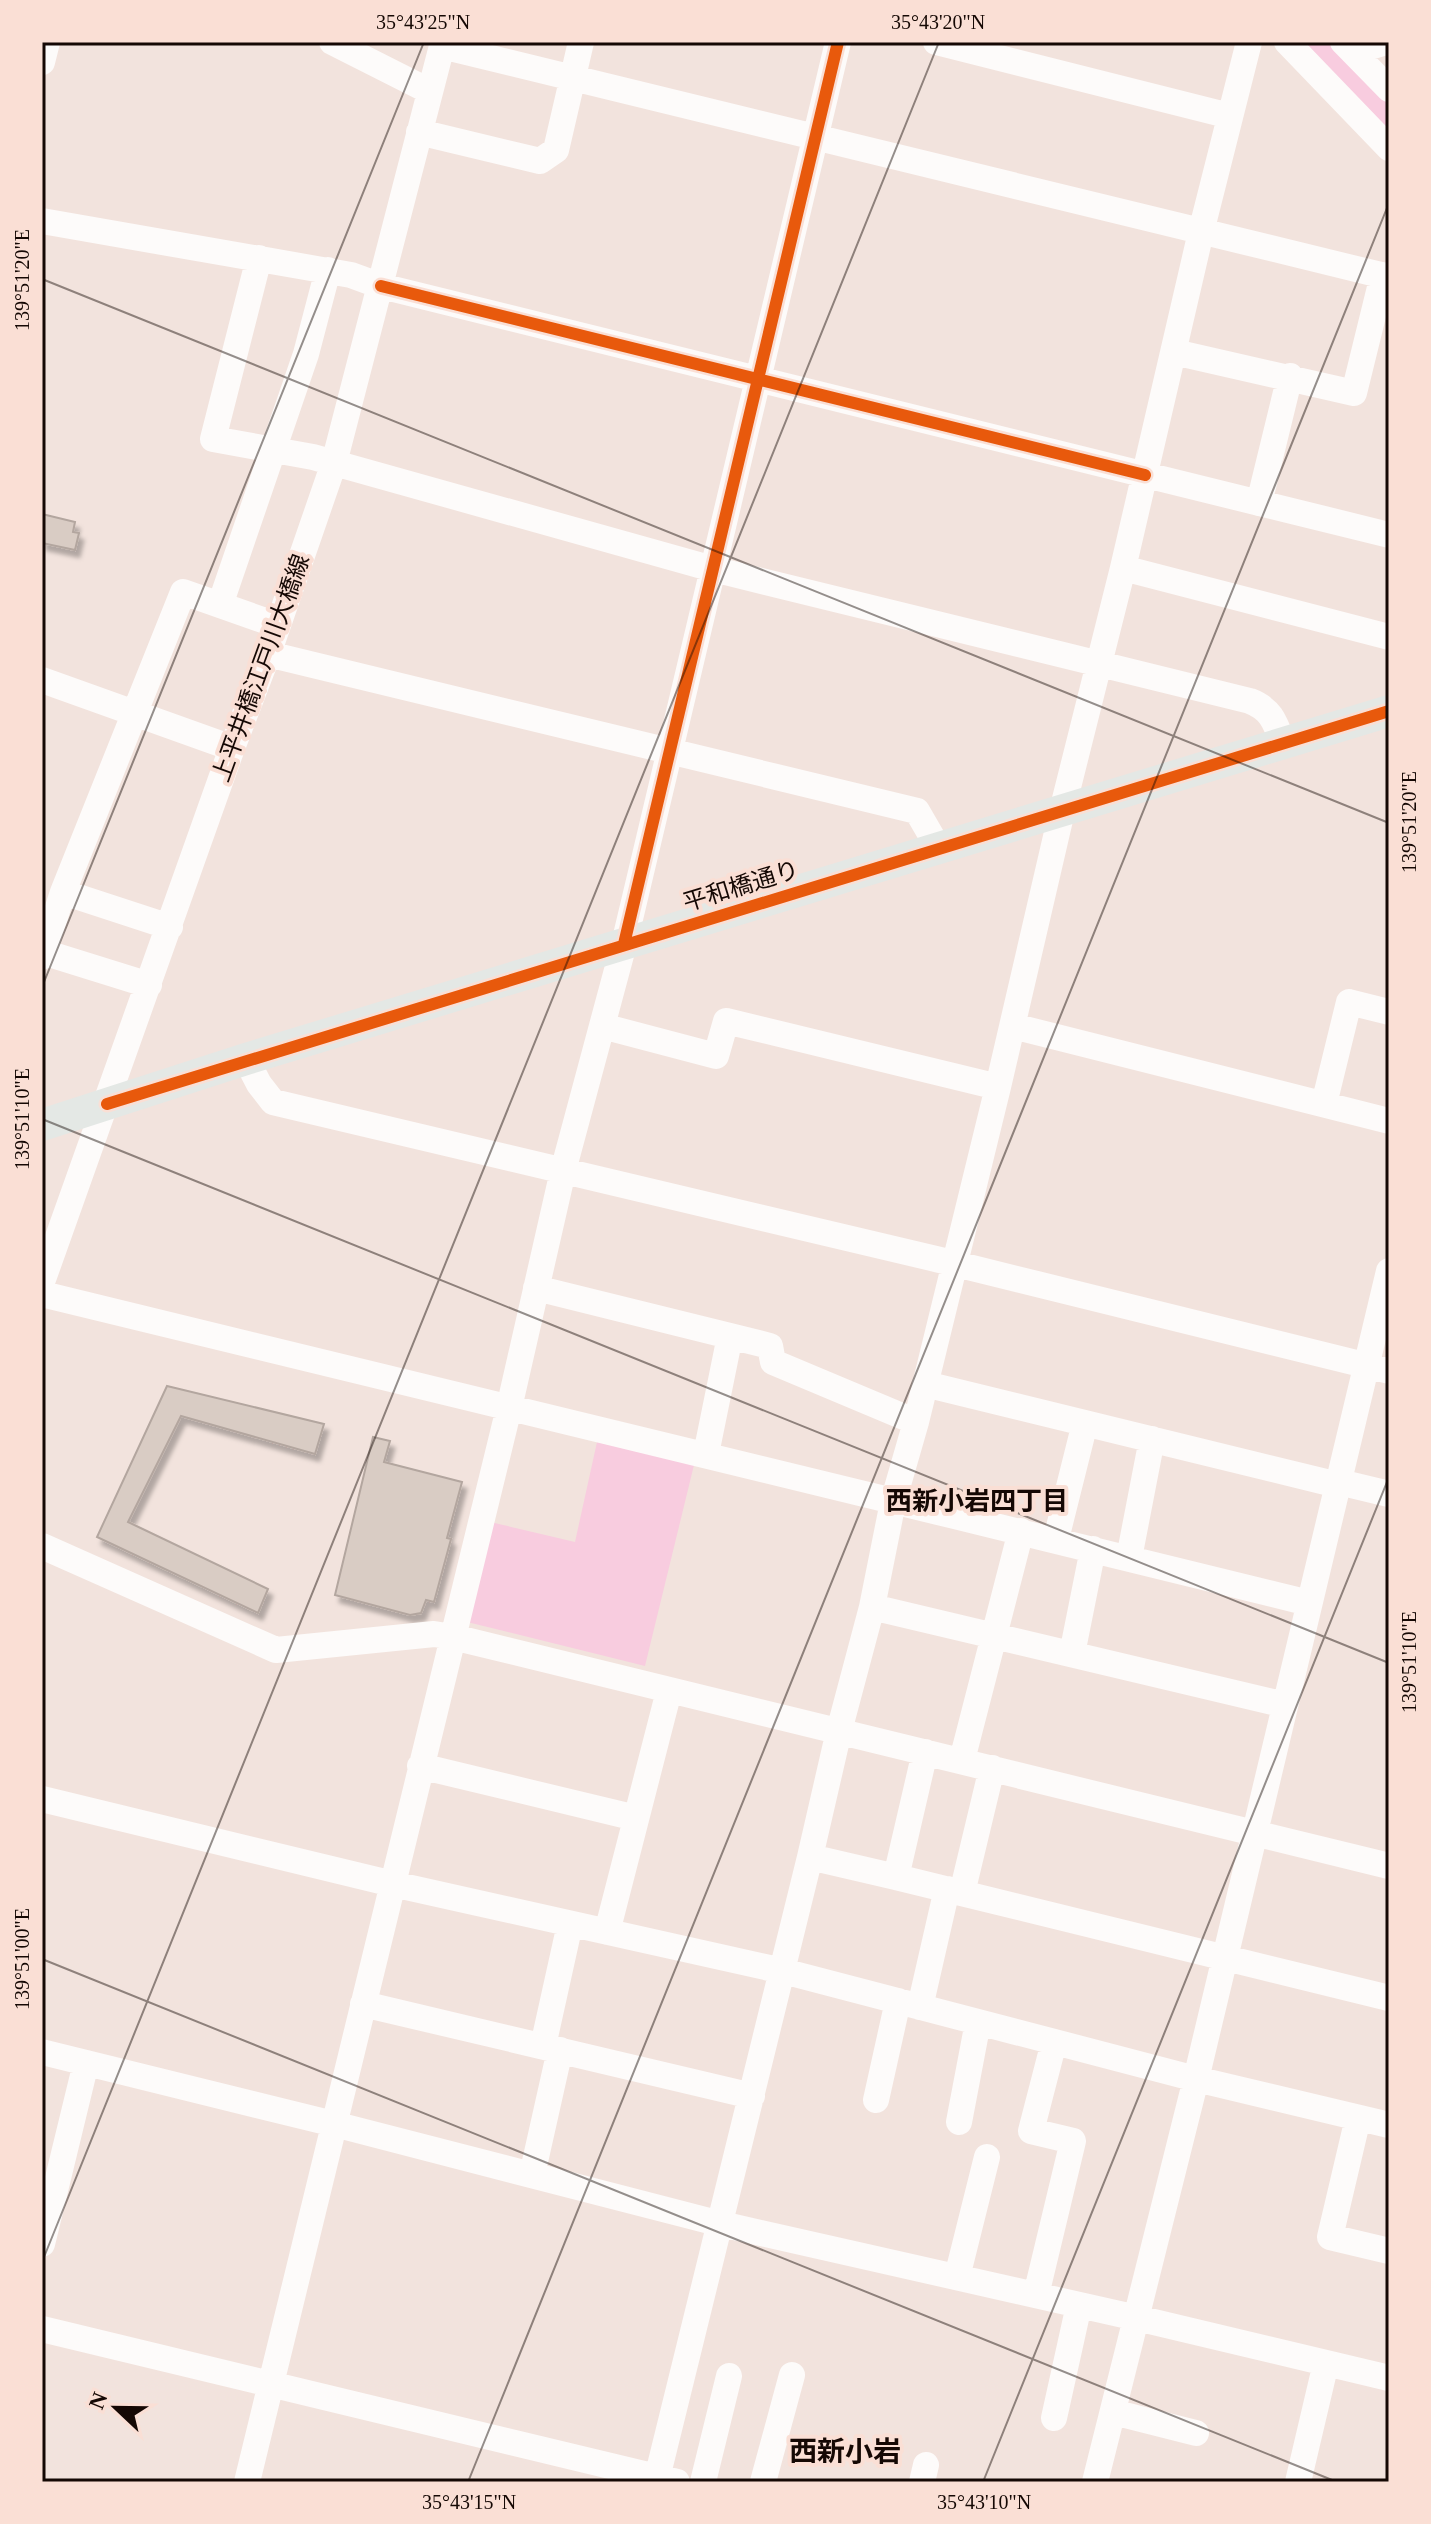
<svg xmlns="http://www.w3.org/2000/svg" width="1431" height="2524" viewBox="0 0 1431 2524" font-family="'Times New Roman','Noto Sans JP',serif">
	<defs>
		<filter id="shadow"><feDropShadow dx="4.5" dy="7" stdDeviation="2" flood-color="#0004"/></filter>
	</defs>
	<rect width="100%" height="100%" fill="#f2e3dd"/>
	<path fill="#f8ccdf" d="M1298,42h33l58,58v36z
		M597,1442l97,23 -49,201 -186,-46 23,-100 93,22z"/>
	<path fill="#d9ccc4" stroke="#b3a69f" stroke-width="2" filter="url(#shadow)" d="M42,514l33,8 -2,10 6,1 -4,17 -33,-7z
		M167,1386l157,38 -9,30 -134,-38 -53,106 140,67 -10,24 -161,-76z
		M373,1437l17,4 -6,21 78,20 -15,56 4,1 -17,63 -8,-2 -5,13 -11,2 -75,-20z"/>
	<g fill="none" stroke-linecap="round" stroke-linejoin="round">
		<path stroke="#fdfbfa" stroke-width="26" d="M332,42l97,49
			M936,42l294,74
			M1287,42l102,106
			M1343,42l46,47
			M442,46l947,231
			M1353,52l33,-10
			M42,62l5,-20
			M419,132l121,29 16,-11 25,-108
			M42,221l309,54 30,11 1008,249
			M259,258l-46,181 100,18 400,112 537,132c21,8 25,21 33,42
			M1174,352l180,41 29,-118
			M1259,503l31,-127
			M1123,568l266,69
			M220,605l86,-251 22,-84
			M268,654l649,157 22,38
			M42,680l190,68
			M63,892l107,35
			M43,952l106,33
			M42,957l21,-65 120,-300 94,33
			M602,1026l114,30 10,-35 272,66
			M1013,1026l376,95
			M246,1059l13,25 14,18 667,158 449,111
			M1324,1104l25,-102 40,10
			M42,1282l190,-534 36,-94 66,-191 109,-421
			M536,1288l234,58 3,16 143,60
			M42,1294c423,103 845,205 1267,309
			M925,1384l413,101
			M706,1454l24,-118
			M1339,1482l50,12
			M1056,1539l29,-116
			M42,1546l234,104 158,-16 19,3 936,229
			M1129,1558l23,-119
			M872,1607l413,98
			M1072,1654l21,-105
			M962,1760l59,-229
			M420,1766l216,52
			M42,1799l351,85 390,87 413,108 193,46
			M810,1857l86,20 29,-125
			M896,1877l493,121
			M962,1893l30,-125
			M607,1932l62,-241
			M363,2004l389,92
			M920,2007l27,-118
			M543,2046l27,-122
			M42,2052l292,72 387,100 416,94 252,60
			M876,2100l22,-99
			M1358,2118l-28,119 59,14
			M959,2122l19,-100
			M532,2175l28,-125
			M42,2244l44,-181
			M957,2277l30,-120
			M1036,2295l37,-154 -42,-10 23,-89
			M42,2329l635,153
			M1113,2412l83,21
			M1054,2418l25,-113
			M247,2482l262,-1074 54,-237 61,-227 214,-902
			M656,2482l154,-625 29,-126 33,-124 21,-105 23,-80 82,-335 64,-276 61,-243 78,-336 48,-190
			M703,2482l26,-106
			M763,2482l29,-107
			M922,2482l4,-17
			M1095,2482l101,-403 193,-808
			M1298,2482l28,-119"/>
		<path stroke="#e4e8e5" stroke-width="32" d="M42,1125l204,-66 1143,-348"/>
		<defs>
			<path id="cycleway" d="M381,286l764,189
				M624,944l214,-902
				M107,1104l1282,-393"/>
		</defs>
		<use href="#cycleway" stroke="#fadfd5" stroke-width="17"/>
		<use href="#cycleway" stroke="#e8590c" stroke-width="12"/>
	</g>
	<path fill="none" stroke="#150804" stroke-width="2" stroke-opacity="0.45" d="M42,279l1347,544M42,987l382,-945M42,1119l1347,544M42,1959l1295,523M42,2262l897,-2220M468,2482l921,-2279M983,2482l406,-1005"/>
	<g text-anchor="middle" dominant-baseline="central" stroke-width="8" stroke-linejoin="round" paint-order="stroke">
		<g font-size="24" fill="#150804" stroke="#fadfd5">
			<text transform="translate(261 668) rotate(-70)">上平井橋江戸川大橋線</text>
			<text transform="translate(741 886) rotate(-17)">平和橋通り</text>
		</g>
		<g font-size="26" font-weight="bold" fill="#150804" stroke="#fadfd5">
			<text x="977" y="1501">西新小岩四丁目</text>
		</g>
		<g font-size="28" font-weight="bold" fill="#150804" stroke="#fadfd5">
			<text x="845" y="2451">西新小岩</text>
		</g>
	</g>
	<rect width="1431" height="2524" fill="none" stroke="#fadfd5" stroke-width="88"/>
	<g transform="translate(116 2408) rotate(292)" stroke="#fadfd5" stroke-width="6" paint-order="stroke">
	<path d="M0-6L14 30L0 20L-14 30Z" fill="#150804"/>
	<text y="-12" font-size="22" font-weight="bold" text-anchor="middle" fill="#150804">N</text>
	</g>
	<rect x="44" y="44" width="1343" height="2436" fill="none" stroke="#150804" stroke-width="3"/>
	<g font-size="20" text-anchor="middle" fill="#150804">
		<text x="423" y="29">35°43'25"N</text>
		<text x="938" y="29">35°43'20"N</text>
		<text transform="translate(22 280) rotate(-90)" y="7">139°51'20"E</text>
		<text transform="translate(1409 822) rotate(-90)" y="7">139°51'20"E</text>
		<text transform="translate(22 1119) rotate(-90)" y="7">139°51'10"E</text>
		<text transform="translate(1409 1662) rotate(-90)" y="7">139°51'10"E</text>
		<text transform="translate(22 1959) rotate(-90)" y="7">139°51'00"E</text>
		<text x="469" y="2509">35°43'15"N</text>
		<text x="984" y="2509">35°43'10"N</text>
	</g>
</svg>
